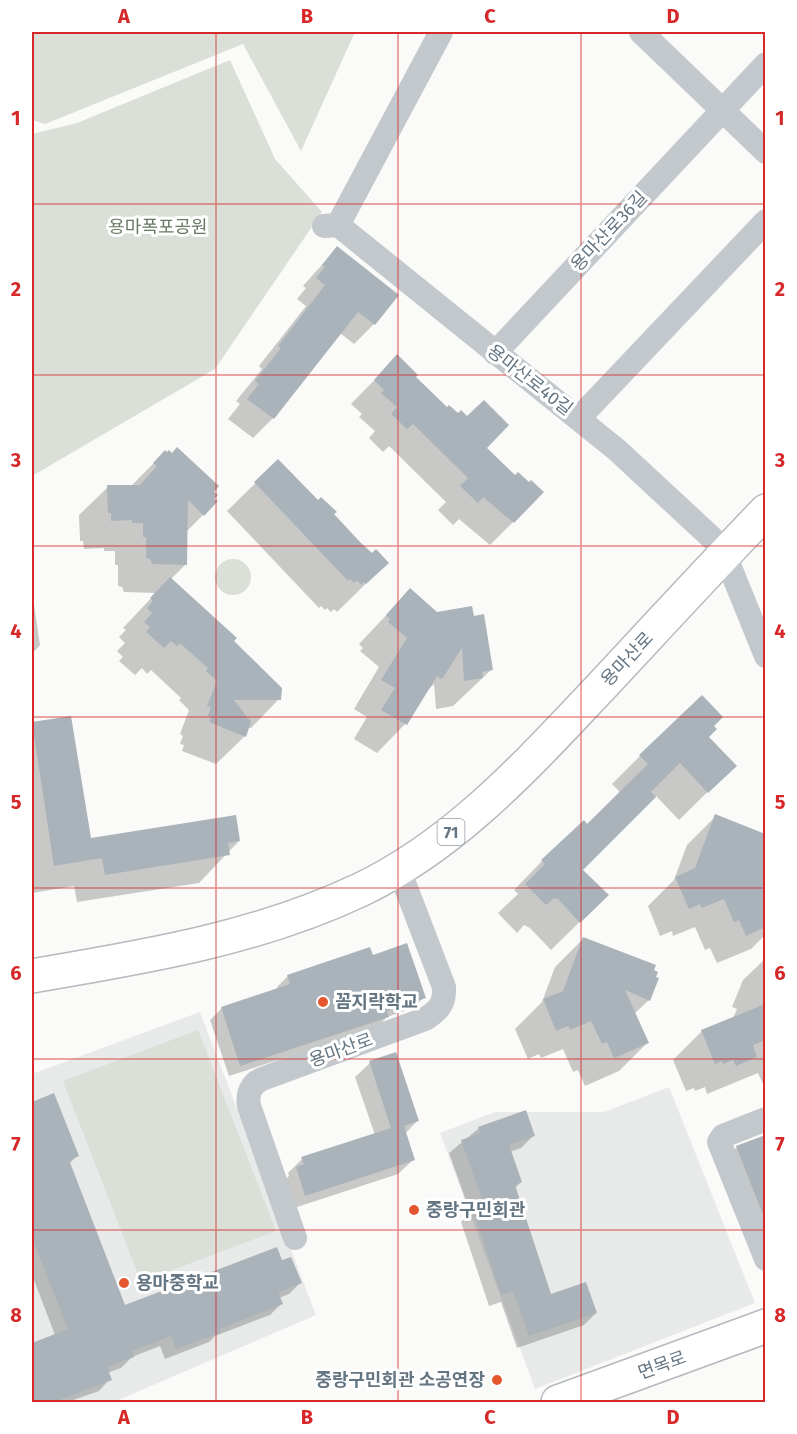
<svg xmlns="http://www.w3.org/2000/svg" width="797" height="1434" viewBox="0 0 797 1434" font-family="'Fira Sans','Noto Sans KR',sans-serif">
	<rect width="100%" height="100%" fill="#fafaf8"/>
	<path fill="#e8e9e9" d="M200,1012l116,303 -202,87h-82v-328z
		M669,1087l86,216 -220,86 -95,-256 55,-21h109z"/>
	<path fill="#dadfd7" d="M32,32h323l-54,119 -58,-107 -198,80 -13,-4z
		M230,60l45,99 47,53 -107,157 -183,107v-342l45,-11z
		M215 577a18 18 0 1 1 36 0a18 18 0 1 1-36 0Z
		M198,1030l78,201 -135,51 -78,-201z"/>
	<path fill="#0003" d="M337,248l60,47 -23,29 -20,20 -14,-11 -67,85 -20,20 -25,-19 12,-15 -4,-3 26,-32 -3,-3 47,-60 -9,-7 9,-11 -3,-2z
		M397,357l17,20 71,71 28,74 -23,23 -31,-26 -6,6 -15,-15 8,-8 -57,-56 -6,6 -14,-14 6,-7 -16,-14 3,-3 -11,-10z
		M165,452l47,40 -9,23 -17,17v32l-15,15 60,62 48,58 -28,29h-3l-3,8 -29,28 -34,-13 2,-6 -4,-1 3,-8 -3,-2 9,-24 -10,-10 2,-2 -30,-28 -4,4 -5,-6 -7,7 -16,-14 4,-4 -6,-6 8,-8 -6,-6 7,-7 -3,-2 33,-35 -32,-1 -2,-5 -4,-1v-21h-3v-14h-11v-3l-20,1 -1,-8h-3l-1,-26 29,-28 23,-1z
		M278,461l94,94 15,8 -50,49 -3,-3 -3,3 -4,-4 -2,2 -4,-4 -2,2 -92,-97z
		M410,590l81,80 -38,36 -17,3 -2,-25 -10,10 -19,30 -28,29 -23,-14 13,-22 -13,-8 25,-42 -19,-16 3,-3 -4,-4z
		M32,591l8,54 -8,9z
		M70,718l20,122 149,1 -40,42 -122,19 -3,-16 -42,7v-169z
		M712,726l-5,11 27,29 -55,54 -23,-24 -75,74 26,25 -56,55 -21,-22 -6,-3 -7,8 -19,-20 20,-19 -4,-4 28,-29 41,-39 4,4 34,-33 -9,-9 28,-28z
		M716,816l50,19v99l-15,15 -34,14 -7,-15 -5,2 -10,-23 -22,9 -1,-5 -12,5 -12,-30 26,-26 13,-35z
		M584,938l65,62 -15,14 13,29 -28,28 -34,15 -7,-16 -5,2 -10,-23 -22,9 -2,-4 -11,5 -13,-30 27,-27 13,-35z
		M372,957l52,40 -11,11 -26,9 -11,11 -147,48 -19,-56 11,-11 57,-19 -1,-3 11,-11z
		M766,958v125l-3,1 -5,-11 -51,21 -2,-7 -10,4 -1,-3 -8,3 -13,-31 29,-29 31,-13 4,-9 -5,-2 11,-27z
		M370,1063l47,58 -12,13 8,26 -15,14 -107,35 -9,-26 7,-7 -1,-3 14,-14 73,-24 -20,-58z
		M53,1095l24,61 -8,8 55,143 157,-45 19,21 -11,11 -10,4 2,6 -11,11 -55,21 -6,6 -44,17 -5,-13 -28,11 -11,11 -14,5 3,6 -11,12 -31,11h-36v-58l23,-9 -23,-60v-171z
		M479,1128l54,8 -12,12 -11,4 11,30 -6,6 35,107 46,18 -12,12 -67,23 -16,-46 -12,4 -28,-84 9,-10 -21,-59z
		M766,1136v116l-39,-95 10,-10z"/>
	<path fill="#aab3b9" d="M337,246l62,49 -24,30 -17,-13 -84,107 -27,-20 12,-15 -4,-3 26,-33 -3,-2 47,-61 -9,-7 9,-11 -3,-2z
		M397,354l21,21 -2,2 31,30 2,-2 9,8 3,-3 6,6 17,-16 25,25 -22,23 28,27 3,-3 11,10 2,-2 13,12 -30,31 -31,-26 -5,6 -18,-17 8,-8 -55,-54 -6,5 -16,-15 6,-7 -16,-14 3,-3 -10,-10z
		M177,447l42,39 -5,6 4,3 -4,4 4,2 -14,15 -16,-16 -1,65 -35,-1 -2,-5 -4,-1v-21h-3v-14h-11v-3l-21,1v-8h-3l-1,-28h33l17,-19 -4,-3 12,-13 2,2 2,-2 3,3z
		M278,459l40,41 3,-3 16,15 -3,2 27,29 11,10 4,-4 13,14 -23,21 -2,-2 -3,3 -4,-5 -3,3 -4,-4 -2,2 -94,-99z
		M170,577l67,61 -3,3 48,47 -1,12h-47l17,22 -5,15 -37,-15 2,-5 -3,-1 3,-9 -4,-1 10,-25 -11,-10 2,-3 -28,-25 -3,3 -6,-5 -7,7 -18,-16 4,-5 -6,-5 8,-9 -5,-5 6,-7 -3,-3z
		M410,588l27,24 35,-6 2,10 10,-2 9,56 -11,2 1,6 -19,3 -2,-33 -20,31 -5,-3 -30,49 -26,-15 14,-22 -14,-8 26,-42 -19,-16 2,-3 -4,-4z
		M702,695l21,22 -9,9 3,3 -8,8 28,29 -29,27 -28,-30 -29,29 5,5 -73,73 26,25 -29,28 -22,-24 -4,-1 -8,7 -21,-21 20,-20 -4,-4 43,-40 3,4 61,-60 -9,-9z
		M71,716l20,122 145,-23 4,26 -12,2 2,12 -125,20 -3,-17 -48,8 -22,-144z
		M715,814l50,20v93l-19,9 -7,-16 -5,2 -10,-23 -22,9 -2,-4 -11,5 -14,-32 20,-9z
		M583,937l73,28 -2,5 4,2 -2,5 3,1 -9,23 -25,-11 24,53 -35,15 -7,-16 -5,2 -11,-23 -21,9 -2,-4 -12,5 -13,-32 20,-8z
		M407,943l19,55 -39,13 2,6 -149,49 -19,-59 69,-23 -3,-9 83,-28 3,8z
		M765,1004v36l-12,5 4,12 -21,9 -3,-6 -10,4 -1,-3 -7,3 -14,-34z
		M396,1052l23,69 -15,5 11,34 -110,36 -9,-29 8,-3 -3,-7 90,-29 -22,-67z
		M54,1093l25,63 -10,4 56,145 152,-58 5,13 9,-3 11,26 -24,9 5,12 -63,25 2,3 -46,17 -5,-13 -39,15 2,6 -27,10 5,13 -58,22h-22v-59l36,-14 -36,-91v-136z
		M526,1110l9,26 -26,9 13,37 -7,3 36,109 35,-12 11,31 -68,23 -16,-45 -12,4 -29,-87 12,-4 -23,-64 20,-7 -3,-6z
		M765,1135v85l-29,-74z"/>
	<g fill="none" stroke-linecap="round" stroke-linejoin="round">
		<defs>
			<path id="secondary" d="M558,1402l208,-76"/>
			<path id="primary" d="M32,976c112,-19 224,-37 328,-86 95,-45 167,-125 238,-200 56,-60 111,-120 168,-179"/>
		</defs>
		<use href="#secondary" stroke="#b3babf" stroke-width="36"/>
		<use href="#primary" stroke="#b5babe" stroke-width="36"/>
		<path stroke="#c3c8cc" stroke-width="24" d="M641,32l125,120
			M338,225l103,-193
			M324,226l14,-1 279,225 110,102
			M495,353l271,-289
			M579,418l187,-197
			M725,555l41,101
			M766,1119l-43,17 -4,6 47,117
			M295,1238l-46,-132c-2,-13 2,-22 13,-27l163,-60c13,-8 20,-15 19,-32l-46,-120"/>
		<use href="#secondary" stroke="#fff" stroke-width="33"/>
		<use href="#primary" stroke="#fff" stroke-width="33"/>
	</g>
	<path fill="none" stroke="#d62828" stroke-width="1.5" stroke-opacity="0.55" d="M216,32v1370M398,32v1370M581,32v1370M32,204h734M32,375h734M32,546h734M32,717h734M32,888h734M32,1059h734M32,1230h734"/>
	<g fill="#e4572e" stroke="#fff" stroke-width="2">
		<circle cx="323" cy="1002" r="6"/>
		<circle cx="414" cy="1210" r="6"/>
		<circle cx="124" cy="1283" r="6"/>
		<circle cx="497" cy="1380" r="6"/>
	</g>
	<g text-anchor="middle" dominant-baseline="central" stroke-width="6" stroke-linejoin="round" paint-order="stroke">
		<rect fill="#fff" stroke="#939fa8" stroke-width="1.5" x="437.5" y="819" width="27" height="26" rx="4.5"/>
		<g font-size="16" font-weight="bold" fill="#657683">
			<text x="451" y="832">71</text>
		</g>
		<g font-size="18" fill="#687a64" stroke="#fff">
			<text x="158" y="227">용마폭포공원</text>
		</g>
		<g font-size="18" fill="#657683" stroke="#fff">
			<text transform="translate(609 231) rotate(-47)">용마산로36길</text>
			<text transform="translate(530 380) rotate(38)">용마산로40길</text>
			<text transform="translate(627 659) rotate(-47)">용마산로</text>
			<text transform="translate(341 1050) rotate(-20)">용마산로</text>
			<text transform="translate(662 1365) rotate(-20)">면목로</text>
		</g>
		<g font-size="18" font-weight="bold" fill="#657683" stroke="#fff" text-anchor="start">
			<text x="335" y="1002">꼼지락학교</text>
			<text x="426" y="1210">중랑구민회관</text>
			<text x="136" y="1283">용마중학교</text>
			<text x="485" y="1380" text-anchor="end">중랑구민회관 소공연장</text>
		</g>
	</g>
	<rect width="797" height="1434" fill="none" stroke="#ffffff" stroke-width="66"/>
	<rect x="33" y="33" width="731" height="1368" fill="none" stroke="#d62828" stroke-width="2"/>
	<g font-size="20" text-anchor="middle" font-weight="bold" fill="#d62828">
		<text x="124" y="23">A</text>
		<text x="307" y="23">B</text>
		<text x="490" y="23">C</text>
		<text x="673" y="23">D</text>
		<text x="16" y="125">1</text>
		<text x="780" y="125">1</text>
		<text x="16" y="296">2</text>
		<text x="780" y="296">2</text>
		<text x="16" y="467">3</text>
		<text x="780" y="467">3</text>
		<text x="16" y="638">4</text>
		<text x="780" y="638">4</text>
		<text x="16" y="809">5</text>
		<text x="780" y="809">5</text>
		<text x="16" y="980">6</text>
		<text x="780" y="980">6</text>
		<text x="16" y="1151">7</text>
		<text x="780" y="1151">7</text>
		<text x="16" y="1322">8</text>
		<text x="780" y="1322">8</text>
		<text x="124" y="1424">A</text>
		<text x="307" y="1424">B</text>
		<text x="490" y="1424">C</text>
		<text x="673" y="1424">D</text>
	</g>
</svg>
